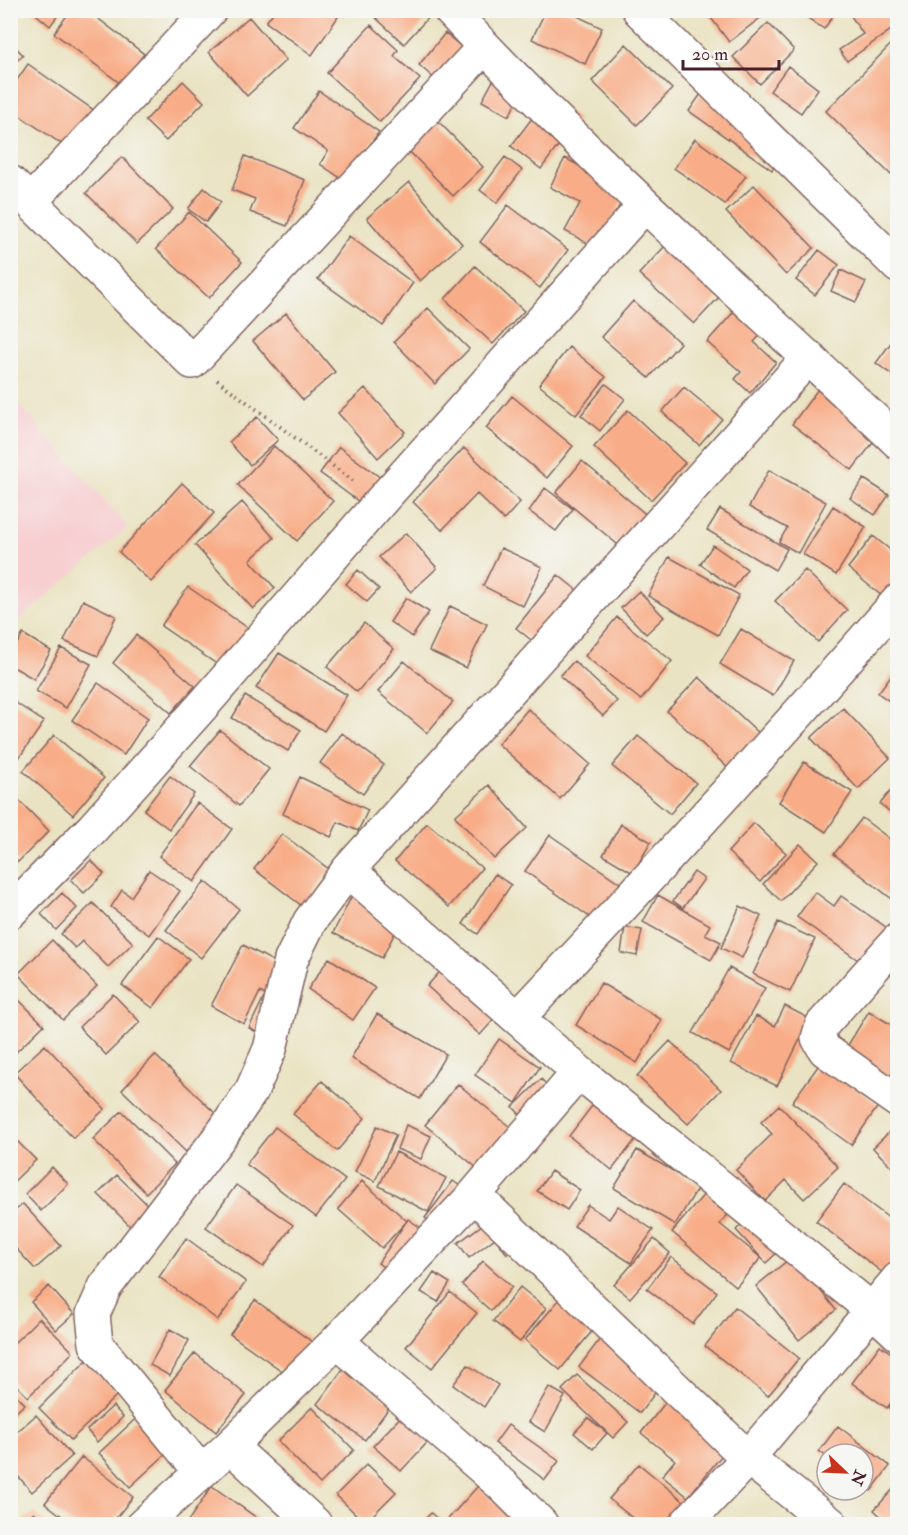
<svg xmlns="http://www.w3.org/2000/svg" width="908" height="1535" viewBox="0 0 908 1535" font-family="'IM FELL Double Pica',serif">
	<rect width="100%" height="100%" fill="#f6f6f2"/>
	<filter id="ink" filterUnits="userSpaceOnUse"><feTurbulence type="fractalNoise" baseFrequency=".0167" numOctaves="2"/><feDisplacementMap in="SourceGraphic" scale="12" xChannelSelector="R" yChannelSelector="G"/><feConvolveMatrix kernelMatrix="1 2 1 2 8 2 1 2 1" color-interpolation-filters="sRGB"/></filter>
	<filter id="wash" filterUnits="userSpaceOnUse"><feTurbulence type="fractalNoise" baseFrequency=".008" numOctaves="4" result="noise"/><feDisplacementMap in="SourceGraphic" scale="24" xChannelSelector="R" yChannelSelector="G"/><feGaussianBlur stdDeviation="1.35" result="paint"/><feColorMatrix in="noise" values="0 0 0 0 0 0 0 0 0 0 0 0 0 0 0 0 0 1.4 0 .05"/><feComposite in="paint" operator="in"/></filter>
	<g filter="url(#wash)">
		<rect width="100%" height="100%" fill="#eae3c3"/>
		<path fill="#f7cfd1" d="M10,394l118,133 -117,100h-1z"/>
		<g id="blocks">
			<path fill="#f8ad88" d="M31,10h31l-12,16z
				M71,10h16l57,44 -23,30 -67,-51z
				M275,10h54l9,7 -26,38 -46,-33z
				M383,10h52l-31,34 -28,-26z
				M546,10h19l37,18 -17,36 -53,-25z
				M705,10h55l4,5 -35,27z
				M796,10h41l-13,19z
				M847,10h48l3,4v11l-51,36 -8,-11 24,-16z
				M249,17l37,43 -39,36 -38,-44z
				M768,23l26,27 -34,34 -27,-27z
				M371,25l27,25 -4,6 26,23 -40,43 -53,-49z
				M445,33l20,17 -27,32 -19,-17z
				M898,37v131l-7,7 -65,-64z
				M10,41l13,14 -13,12z
				M626,44l46,45 -35,36 -45,-44z
				M28,64l67,47 -26,38 -59,-40v-19z
				M501,66l27,15 -19,35 -27,-15z
				M788,66l30,23 -17,24 -31,-22z
				M183,81l21,21 -38,39 -21,-20z
				M705,88l83,59 -16,23 -83,-59z
				M319,91l60,41 -34,49 -25,-17 8,-13 -34,-23z
				M548,97l30,22 -37,50 -30,-23z
				M436,119l47,48 -30,29 -47,-48z
				M695,139l51,37 -21,28 -51,-36z
				M245,156l60,24 -18,46 -37,-14 5,-13 -23,-9z
				M122,157l51,52 -36,35 -51,-51z
				M505,157l17,13 -25,33 -17,-13z
				M565,158l62,34 -31,56 -31,-17 15,-28 -30,-16z
				M409,182l53,62 -42,37 -53,-63z
				M754,185l60,63 -28,27 -60,-63z
				M204,188l17,14 -15,20 -18,-13z
				M508,205l60,45 -28,38 -60,-46z
				M189,212l53,50 -33,36 -53,-49z
				M349,236l64,47 -30,43 -65,-47z
				M666,245l55,50 -27,29 -55,-50z
				M819,250l20,15 -24,30 -19,-15z
				M475,266l49,45 -31,33 -48,-45z
				M841,270l25,12 -10,20 -25,-11z
				M633,301l47,42 -31,35 -48,-41z
				M739,306l26,24 -11,12 22,20 -26,31 -15,-14 6,-7 -34,-30z
				M428,308l41,41 -34,35 -41,-42z
				M286,313l49,59 -32,28 -50,-59z
				M898,333v46l-22,-16z
				M569,347l37,30 -30,38 -37,-30z
				M606,384l19,15 -25,32 -19,-16z
				M684,387l38,32 -23,26 -37,-33z
				M365,388l40,44 -27,26 -40,-45z
				M818,389l61,46 -27,35 -60,-46z
				M512,396l61,50 -26,32 -61,-50z
				M628,410l57,53 -34,37 -57,-53z
				M257,417l21,23 -28,25 -21,-23z
				M274,446l59,55 -36,40 -59,-56z
				M339,447l46,34 -19,26 -46,-34z
				M464,448l56,54 -16,18 -27,-26 -35,36 -29,-28z
				M582,461l73,61 -26,32 -73,-61z
				M769,470l57,32 -28,51 -19,-11 8,-14 -38,-21z
				M864,479l25,16 -14,20 -25,-17z
				M182,483l32,30 -63,69 -32,-30z
				M545,488l28,21 -17,22 -27,-20z
				M242,502l32,36 -24,22 25,28 -22,21 -58,-64z
				M833,506l33,21 -30,48 -33,-21z
				M720,509l67,40 -12,21 -68,-40z
				M406,533l31,35 -26,24 -32,-35z
				M873,536l25,20v35l-9,11 -41,-34z
				M713,545l34,24 -13,19 -34,-24z
				M501,548l41,19 -19,39 -40,-20z
				M669,557l70,38 -21,40 -70,-39z
				M358,570l21,19 -12,13 -21,-18z
				M805,570l42,40 -29,32 -43,-41z
				M558,575l24,19 -42,53 -24,-19z
				M188,587l60,41 -27,39 -60,-41z
				M639,591l25,26 -18,17 -25,-26z
				M406,598l23,14 -17,25 -22,-15z
				M83,600l33,16 -18,40 -34,-15z
				M450,606l37,18 -21,44 -37,-17z
				M617,617l55,44 -31,39 -56,-44z
				M364,623l30,26 -37,43 -30,-25z
				M741,629l53,32 -21,35 -53,-32z
				M23,634l28,17 -17,28 -24,-14v-10z
				M136,635l59,51 -24,27 -58,-50z
				M61,648l30,16 -25,44 -30,-17z
				M279,653l68,42 -23,36 -68,-43z
				M404,661l49,41 -26,31 -49,-41z
				M574,661l43,40 -14,15 -43,-40z
				M895,670l3,1v36l-20,-14z
				M699,677l63,59 -32,34 -63,-59z
				M98,683l50,35 -24,37 -52,-35z
				M245,696l56,34 -13,21 -56,-33z
				M10,699l34,23 -25,36 -9,-6z
				M843,708l47,50 -32,31 -47,-51z
				M528,709l62,55 -30,35 -62,-55z
				M220,730l49,39 -30,37 -49,-40z
				M342,733l42,32 -21,29 -43,-31z
				M54,735l50,43 -31,37 -50,-44z
				M638,736l58,47 -26,31 -58,-48z
				M804,762l48,30 -26,40 -47,-30z
				M170,776l24,18 -25,35 -25,-19z
				M300,777l68,33 -10,21 -20,-9 -7,15 -48,-23z
				M898,782v36l-18,-14z
				M489,785l38,43 -33,31 -39,-43z
				M10,791l39,40 -31,31 -8,-7z
				M197,803l35,26 -38,53 -35,-26z
				M862,818l36,27v46l-6,8 -58,-45z
				M427,823l55,45 -33,39 -54,-46z
				M754,823l32,30 -26,29 -32,-30z
				M621,824l30,18 -18,31 -30,-18z
				M282,834l48,36 -28,36 -48,-37z
				M550,835l74,51 -26,37 -73,-52z
				M800,844l18,17 -37,40 -18,-17z
				M91,860l13,14 -20,19 -13,-13z
				M149,870l31,21 -31,44 -38,-28 11,-17 9,7z
				M694,872l10,7 -21,29 -10,-7z
				M495,874l16,11 -33,49 -15,-10z
				M205,881l34,28 -38,49 -35,-28z
				M357,886l49,25 -24,47 -49,-25z
				M815,892l19,14 7,-10 52,36 -25,35 -71,-50z
				M62,893l15,15 -21,22 -15,-16z
				M658,895l52,30 -5,9 16,8 -10,18 -68,-38z
				M93,903l40,40 -25,24 -26,-26 -7,7 -14,-14z
				M740,906l21,10 -19,42 -21,-10z
				M778,922l37,17 -25,53 -37,-18z
				M625,927l17,3 -5,26 -16,-3z
				M158,936l31,23 -36,49 -31,-23z
				M52,940l45,46 -34,34 -45,-46z
				M243,945l43,23 -16,30 -10,-6 -16,32 -33,-18z
				M454,956l53,49 -27,30 -53,-49z
				M329,958l46,30 -22,32 -45,-31z
				M729,968l36,20 -36,65 -36,-20z
				M601,983l61,37 -25,43 -61,-38z
				M10,991l34,34 -34,33z
				M113,994l27,28 -34,33 -27,-28z
				M263,999l13,6 -16,29 -11,-6z
				M785,1006l25,13 -33,67 -46,-23 25,-47 19,10z
				M869,1011l29,18v58l-55,-34z
				M377,1014l69,40 -26,45 -69,-41z
				M499,1039l41,28 -24,36 -41,-28z
				M670,1041l51,49 -33,34 -51,-48z
				M45,1045l60,64 -32,29 -59,-65z
				M155,1055l64,62 -33,35 -64,-62z
				M821,1062l58,43 -28,40 -59,-43z
				M541,1079l13,13 -28,29 -13,-14z
				M322,1081l43,37 -28,33 -44,-37z
				M458,1084l52,43 -33,41 -52,-43z
				M598,1098l44,33 -30,39 -43,-34z
				M779,1105l59,62 -34,32 -18,-19 -21,21 -29,-31 36,-36 -11,-12z
				M122,1111l53,53 -29,29 -53,-54z
				M898,1123v50l-25,-25z
				M406,1125l25,11 -10,23 -24,-10z
				M377,1126l19,9 -21,46 -20,-9z
				M275,1127l70,53 -29,37 -70,-53z
				M10,1134l26,26 -26,25z
				M637,1150l62,36 -24,39 -61,-37z
				M396,1152l50,26 -18,34 -49,-26z
				M52,1167l16,17 -27,27 -16,-17z
				M551,1171l29,19 -13,20 -30,-19z
				M117,1175l40,39 -19,20 -40,-40z
				M362,1181l45,40 -25,27 -44,-39z
				M453,1181l14,10 -29,38 -13,-11z
				M844,1184l54,41v29l-15,19 -67,-52z
				M236,1185l57,40 -30,42 -57,-40z
				M706,1192l24,20 -10,12 41,34 -25,29 -64,-55z
				M764,1203l31,33 -29,27 -30,-33z
				M23,1204l38,42 -26,23 -25,-27v-27z
				M588,1205l21,14 9,-13 35,24 -22,33 -57,-37z
				M502,1210l23,30 -18,14 -12,-16 -26,20 -11,-15z
				M408,1219l20,14 -31,44 -19,-14z
				M186,1238l60,44 -28,38 -59,-43z
				M654,1239l16,14 -40,45 -16,-13z
				M793,1256l43,54 -37,30 -43,-54z
				M671,1257l46,35 -24,32 -46,-35z
				M483,1261l29,26 -21,24 -29,-26z
				M434,1273l16,10 -12,19 -17,-10z
				M49,1286l25,28 -18,16 -25,-28z
				M520,1287l26,21 -26,34 -27,-21z
				M450,1292l27,21 -45,55 -26,-21z
				M564,1294l34,30 -38,46 -35,-30z
				M255,1300l61,45 -24,33 -62,-44z
				M735,1307l64,51 -31,38 -63,-50z
				M39,1318l34,34 -45,45 -18,-18v-32z
				M170,1329l19,11 -19,36 -20,-11z
				M603,1335l61,46 -24,32 -61,-46z
				M880,1345l18,13v36l-11,14 -35,-25z
				M195,1353l51,42 -30,37 -51,-42z
				M87,1360l32,33 -48,47 -32,-32z
				M468,1365l30,20 -14,22 -31,-22z
				M343,1369l49,35 -27,36 -48,-36z
				M577,1375l51,47 -15,16 -51,-48z
				M682,1382l49,62 -43,53 -26,-21 13,-16 -34,-27z
				M549,1387l16,9 -20,36 -16,-10z
				M10,1389l15,15 -15,13z
				M898,1401v18l-9,-12z
				M113,1406l10,11 -26,25 -10,-12z
				M148,1407l32,34 -50,46 -31,-34z
				M312,1407l42,43 -34,34 -42,-43z
				M409,1408l27,25 -35,38 -28,-25z
				M36,1415l36,41 -40,36 -22,-25v-29z
				M588,1418l19,15 -14,16 -19,-16z
				M508,1425l51,36 -14,19 -50,-37z
				M838,1426l52,40 -19,25 -8,-6v-31h-36v3l-8,-6z
				M82,1457l51,40 -22,27h-39l-27,-21z
				M367,1464l29,28 -31,31 -29,-28z
				M639,1464l49,41 -16,19h-32l-31,-25z
				M898,1484v40h-9l-15,-14z
				M212,1486l52,37 -1,1h-77z
				M478,1486l39,36 -2,2h-61l-6,-5z
				M34,1512l12,12h-26z
				M431,1513l12,11h-23z"/>
		</g>
	</g>
	<g filter="url(#ink)">
		<use href="#blocks" fill-opacity="0" stroke="#826460" stroke-width="1.5"/>
		<g fill="none" stroke-linecap="round" stroke-linejoin="round">
			<defs>
				<path id="minor" d="M450,10c141,152 298,289 448,432
					M639,10l259,256
					M10,182l182,180 292,-315
					M30,202l180,-192
					M348,870l231,202 292,237 27,25
					M10,912l82,-83 113,-126 176,-202 264,-296
					M898,940l-76,85 -4,13 7,12 73,51
					M518,1018c129,-137 256,-275 380,-417
					M474,1195l274,263 83,66
					M337,1341l165,144 39,39
					M230,1446l85,78
					M201,1472l-105,-128 -3,-30 12,-27 119,-156 28,-41 18,-41 21,-89 19,-39 38,-51 461,-513
					M144,1524l86,-78 107,-105 137,-146 105,-123
					M686,1524l62,-66 150,-179"/>
			</defs>
			<use href="#minor" stroke="#826460" stroke-width="36"/>
			<path stroke="#826460" stroke-width="4" stroke-dasharray="1.5 4.5" stroke-linecap="butt" d="M217,380l139,103"/>
			<use href="#minor" stroke="#fff" stroke-width="33"/>
		</g>
	</g>
	<rect width="908" height="1535" fill="none" stroke="#f6f6f2" stroke-width="36"/>
	<g transform="translate(845 1472) rotate(113)"><circle r="28" fill="#f6f6f2" stroke="#b1a0a2" stroke-width="1.5"/>
	<path d="M0-4.5L10 22L0 15L-10 22Z" fill="#c8321e"/>
	<text y="-9" font-size="16" font-weight="bold" text-anchor="middle" fill="#4a1f2b">N</text>
	</g>
	<path d="M683 60v9h96v-9" fill="none" stroke="#4a1f2b" stroke-width="3"/>
	<text x="692" y="60" font-size="18" fill="#4a1f2b" stroke="#f6f6f2" stroke-width="4.5" paint-order="stroke">20 m</text>
</svg>
